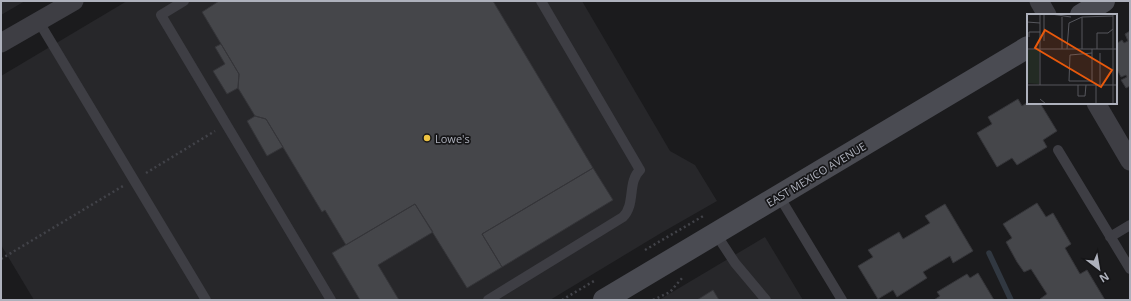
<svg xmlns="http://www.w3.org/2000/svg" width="1131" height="301" viewBox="0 0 1131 301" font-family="'Open Sans',sans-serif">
	<rect width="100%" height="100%" fill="#1b1b1d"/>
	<path fill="#27272a" d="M1,1h24l-24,14z
		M127,1h455l88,150 25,14 22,36 -56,32 -111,67h-516l-33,-55v-169z
		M765,237l38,63h-144z"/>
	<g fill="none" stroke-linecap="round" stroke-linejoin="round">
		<path stroke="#313841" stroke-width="5.5" d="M989,253l22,47"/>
	</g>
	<path fill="#45464a" stroke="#353539" d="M219,1h274l100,167 -111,66 20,33 -35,21 -52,-84 -69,41 -21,-35 -3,2 -56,-93 -11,-3 -17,-28 1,-14 -37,-62z
		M1130,31v55l-4,2 -5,-8 6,-3 -1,-2 -5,2 -5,-9v-24l6,-4 2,3 4,-2 -3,-7z
		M221,44l18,30 -1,14 -11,6 -14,-23 12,-7 -10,-17z
		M1018,99l4,7 6,-4 12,1 17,28 -14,9 4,7 -30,18 -5,-7 -15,9 -20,-34 15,-9 -4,-7z
		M255,116l11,3 17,28 -16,9 -20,-35z
		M593,168l20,32 -111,67 -20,-33z
		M1037,203l9,14 7,-4 18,31 -6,4 15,26 7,-4 18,30h-64l-1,-1 7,-5 -16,-25 -7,3 -7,-10 -11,-20 6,-4 -9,-14z
		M415,204l18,28 -55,33 21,35h-39l-28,-47z
		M945,204l28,47 -20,12 -3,-7 -27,16 4,6 -30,19 -4,-7 -15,9 -20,-33 15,-9 -5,-7 31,-18 4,7 27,-16 -5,-7z
		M978,273l16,27h-60l6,-4 -3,-4 30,-18 3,4z
		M713,290l6,10h-22z"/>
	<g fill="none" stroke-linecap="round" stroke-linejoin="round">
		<path stroke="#424349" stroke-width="2.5" stroke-dasharray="2 3" stroke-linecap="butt" d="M146,173l69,-42
			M645,250l60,-35
			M1,259l122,-73
			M562,300l32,-19
			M653,300l17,-8 13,-15"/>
		<path stroke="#3e3e44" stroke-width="10" d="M184,1l-23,14 170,285
			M39,22l167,278
			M1058,150l72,119
			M779,196l63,104
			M716,234l19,29 31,37
			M1110,237l20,-12
			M488,300l135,-83c13,-13 4,-35 17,-47l-99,-169"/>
		<path stroke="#3e3e44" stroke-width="19" d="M1039,1l8,14
			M1,43l73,-42
			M1096,103l34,58"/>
		<path stroke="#4a4b52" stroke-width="22" d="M1081,15l23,-14
			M604,300l424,-253"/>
	</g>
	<circle fill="#eec342" stroke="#161618" stroke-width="1.5" cx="427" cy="138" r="4"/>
	<g text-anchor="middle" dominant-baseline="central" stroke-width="3.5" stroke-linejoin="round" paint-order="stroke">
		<g font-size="11" fill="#aeb1bc" stroke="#161618" text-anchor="start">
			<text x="435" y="138">Lowe's</text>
		</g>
		<g font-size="11" fill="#aeb1bc" stroke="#161618">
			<text transform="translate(816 174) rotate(-31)">EAST MEXICO AVENUE</text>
		</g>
	</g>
	<g transform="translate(1027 14)">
		<rect width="90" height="90" fill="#1b1b1d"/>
		<path d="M0,36h12v34l-12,-1z" fill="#232b24"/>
		<path fill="none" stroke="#56575d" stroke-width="1" d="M17,0v27M24,0l20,3M86,0v90M55,3v32M0,8l13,1M2,23v-5h11M0,35h90M35,35v-32M40,35l2,-26 13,-6 31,-1M65,35v32h-23l1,-26 22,-2M70,35v-16h11l5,-4M0,71h90M13,71v-71M51,71v11h7l1,-11M69,71v18M73,71v-32M13,85l6,5h10M69,90h14"/>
		<path fill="#e8590c" fill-opacity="0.15" stroke="#e8590c" stroke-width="2" d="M18,16l67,40 -11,17 -66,-39z"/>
		<rect width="90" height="90" fill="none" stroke="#aeb1bc" stroke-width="2"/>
	</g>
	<rect width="1131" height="301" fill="none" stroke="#aeb1bc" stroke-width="4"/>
	<g transform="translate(1099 269) rotate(149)" stroke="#161618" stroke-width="3" paint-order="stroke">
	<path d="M0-3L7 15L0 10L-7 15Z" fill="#aeb1bc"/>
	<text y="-6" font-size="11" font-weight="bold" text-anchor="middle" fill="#aeb1bc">N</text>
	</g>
</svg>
